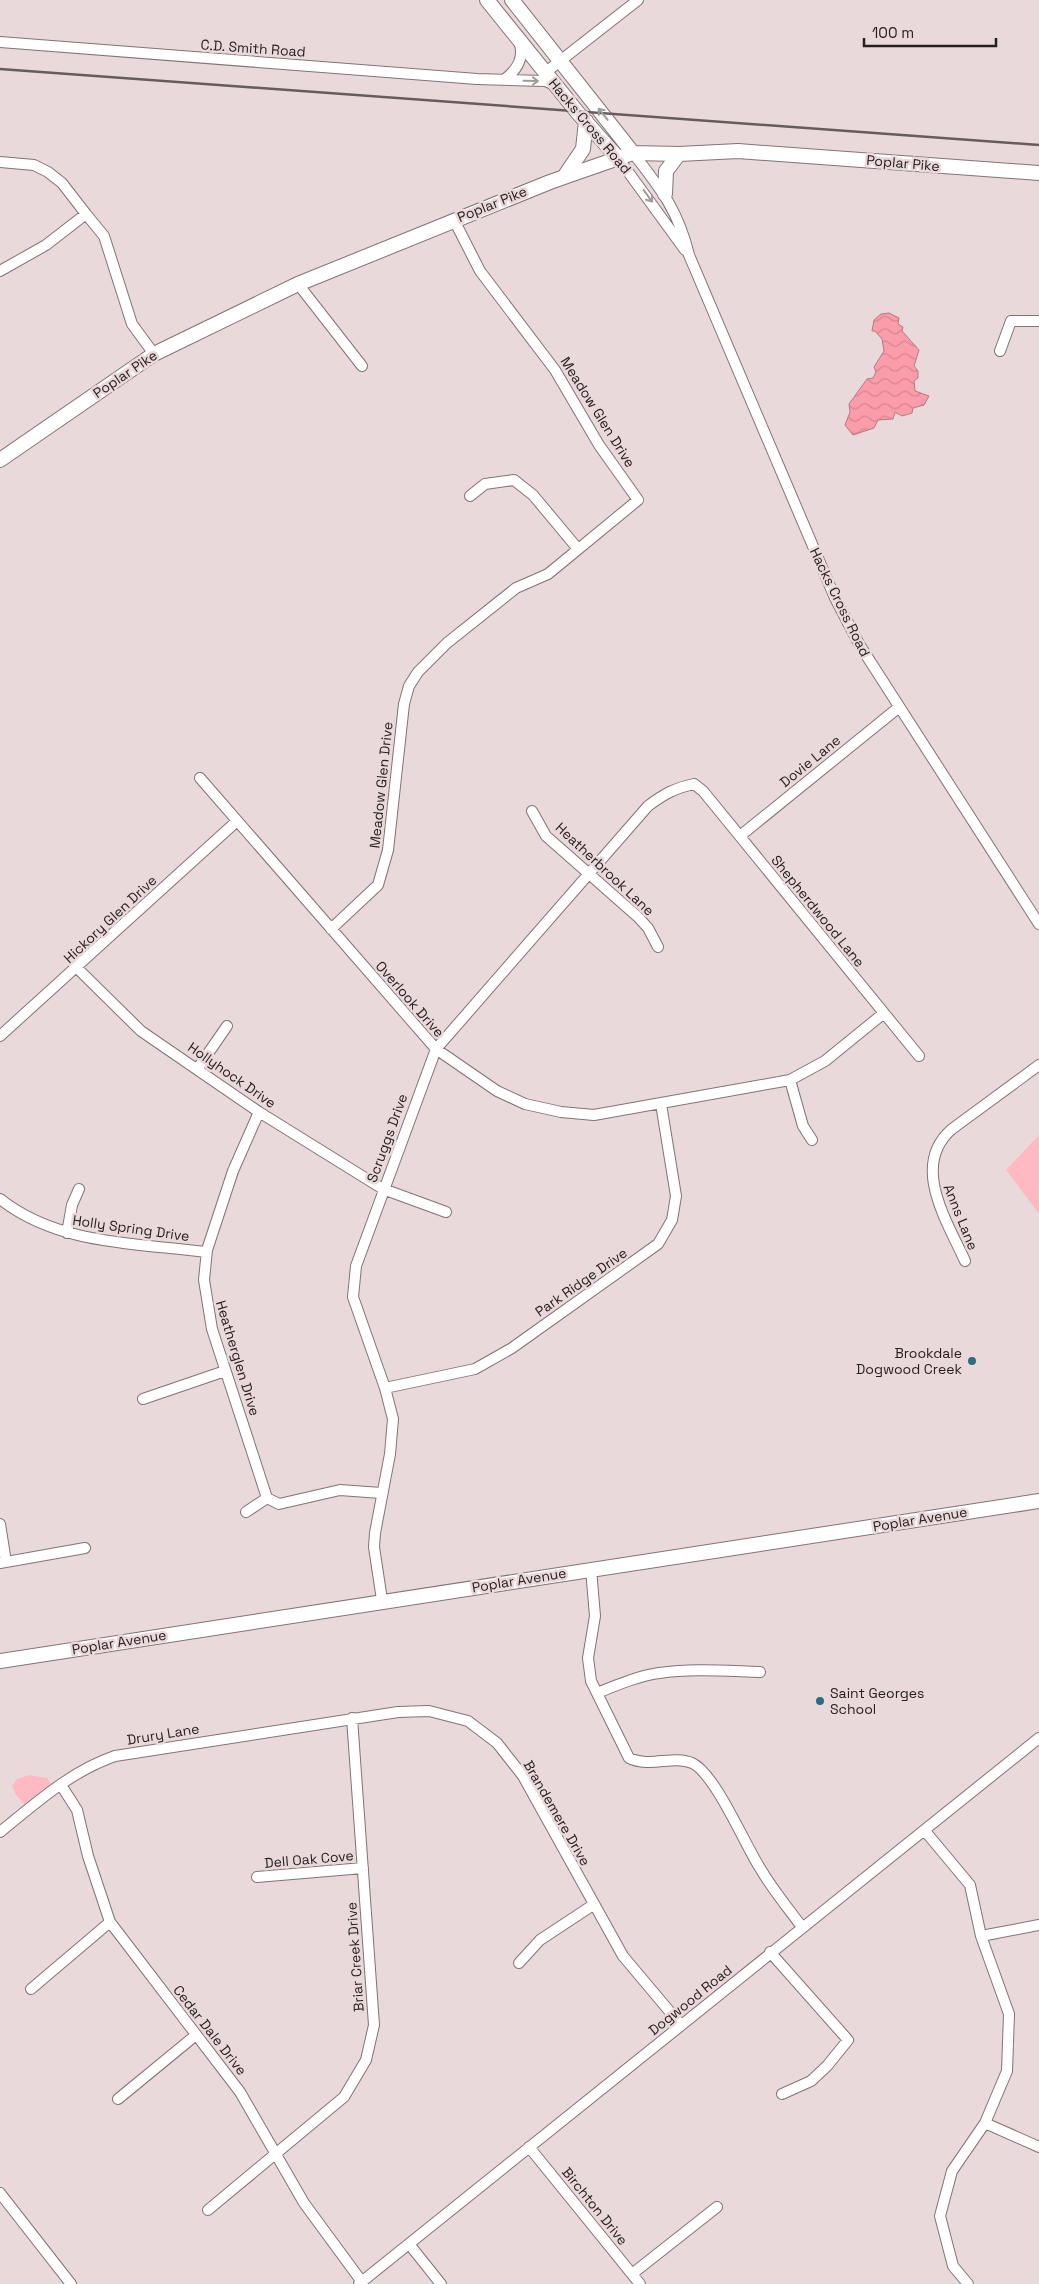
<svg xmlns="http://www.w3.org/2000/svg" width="1039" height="2284" viewBox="0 0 1039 2284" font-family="'Space Grotesk',sans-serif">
	<defs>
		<pattern id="water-waves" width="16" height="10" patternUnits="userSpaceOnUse" patternTransform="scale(1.25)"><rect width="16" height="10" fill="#fa9caa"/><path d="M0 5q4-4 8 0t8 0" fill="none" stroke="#d68692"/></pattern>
	</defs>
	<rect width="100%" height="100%" fill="#ead9db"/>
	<path fill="#ffb9c2" d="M1039,1135v79l-33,-44z
		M29,1775l18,3 4,6 -26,21 -9,-10 -4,-9 5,-7z"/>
	<path fill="url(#water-waves)" stroke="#bb7781" d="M889,313l10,5 -1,6 5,3 -1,4 17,19 -5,16 4,5v7l-4,3 1,10 14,5 -5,9 -11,3 -1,5 -10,3 -7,-4 -2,7 -15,1 -4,8 -21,7 -8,-10 5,-13 -1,-8 18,-25 6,-1 3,-6 -2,-5 10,-16 -2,-12 -7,-8h-3l2,-11 7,-6z"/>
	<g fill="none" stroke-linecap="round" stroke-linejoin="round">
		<defs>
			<path id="minor" d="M0,42l477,37 68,2 12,5
				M546,72l92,-72
				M504,80c13,-10 21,-22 15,-39
				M633,153c28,36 45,57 56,102l146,343 24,46 180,280
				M618,158l67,92
				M0,162l34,3 14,7 14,11 24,31 18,22 28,88 22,30
				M0,271l46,-26 40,-31
				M298,284l64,82
				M1000,351l11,-30h28
				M470,496l15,-12 29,-4 19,15 45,54
				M200,778l236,271 61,42 28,13 36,8 33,3 196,-35 35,-19 59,-48
				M532,811l14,25 92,81 10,11 10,19
				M740,836l158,-128
				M331,929l47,-44 10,-35 16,-146 5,-18 9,-14 29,-29 69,-55 32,-14 90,-74 -39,-55 -44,-75 -75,-99 -26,-51
				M77,968l64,63 118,81 124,77 63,23
				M0,1036l237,-215
				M198,1068l29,-42
				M790,1080l13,46 9,14
				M259,1112l-26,59 -26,79 -3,30 8,49 55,169
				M0,1199c58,46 136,44 206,53
				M67,1233l5,-28 7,-16
				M965,1261c-18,-40 -55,-96 -13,-132l87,-64
				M385,1388l90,-19 37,-21 146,-104 14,-24 4,-24 -15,-92
				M143,1399l82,-28
				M246,1512l21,-14 12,6 61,-14 41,3
				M0,1524l6,38
				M0,1563l85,-15
				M591,1569l4,47 -7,42 3,23 38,77c21,10 44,-3 63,5 23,10 54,84 68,105 12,21 28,40 42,59
				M382,1600l-8,-53 1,-14 15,-79 3,-35 -8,-31 -32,-91 3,-31 80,-217 212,-243c16,-12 27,-18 46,-22l9,7 216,265
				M597,1693c20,-8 41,-17 62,-20 33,-5 68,-2 101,-1
				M61,1785l16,25 11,46 22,66 130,170 64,111 58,79
				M925,1831l45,54 11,51 28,78 -2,57 -22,52 -33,48 -12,45 13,50 15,18
				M0,1832c36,-29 71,-61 115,-76l283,-44 31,-1 39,10 29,22 26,33 100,180 58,69
				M257,1877l106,-9
				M981,1936l58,-11
				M770,1952l78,88 -21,26 -16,15 -29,13
				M519,1963l21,-23 53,-35
				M31,1989l79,-67
				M118,2099l78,-64
				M985,2123l54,24
				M529,2147l111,137
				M0,2193l71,91
				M208,2210l136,-113 22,-37 8,-35 -22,-307
				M409,2244l32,40
				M632,2274l85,-67
				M359,2284l680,-546"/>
			<path id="major" d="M487,0l91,113 40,45
				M512,0l121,153
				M564,177l19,-28 3,-28
				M665,194l1,-23 13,-17
				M0,460l154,-106 144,-70 252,-102 83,-29 46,1 59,-3 301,22
				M0,1661l1039,-160"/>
		</defs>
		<use href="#minor" stroke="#827375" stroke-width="12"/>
		<use href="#major" stroke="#827375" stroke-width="16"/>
		<use href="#minor" stroke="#fff" stroke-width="10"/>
		<use href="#major" stroke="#fff" stroke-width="14"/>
		<path stroke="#665b5d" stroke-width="2.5" d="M0,69l1039,76"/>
	</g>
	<defs><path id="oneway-shaft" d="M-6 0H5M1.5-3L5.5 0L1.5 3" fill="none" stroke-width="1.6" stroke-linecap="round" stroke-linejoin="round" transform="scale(1.25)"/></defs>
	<g stroke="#9e9b9b">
		<use href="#oneway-shaft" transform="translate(531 81) rotate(1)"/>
		<use href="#oneway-shaft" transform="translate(603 114) rotate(-129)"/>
		<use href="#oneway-shaft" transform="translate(648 196) rotate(54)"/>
	</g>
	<g fill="#2c6d80" stroke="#ead9db" stroke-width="2">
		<circle cx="972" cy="1361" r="5"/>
		<circle cx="820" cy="1701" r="5"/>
	</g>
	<g text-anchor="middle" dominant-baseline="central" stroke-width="5" stroke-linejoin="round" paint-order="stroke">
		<g font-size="14" fill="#272021" stroke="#ead9db">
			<text transform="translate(253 48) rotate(4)">C.D. Smith Road</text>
			<text transform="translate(590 126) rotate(50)">Hacks Cross Road</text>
			<text transform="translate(903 163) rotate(5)">Poplar Pike</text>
			<text transform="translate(492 204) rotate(-22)">Poplar Pike</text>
			<text transform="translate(125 374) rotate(-34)">Poplar Pike</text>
			<text transform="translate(598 412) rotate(58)">Meadow Glen Drive</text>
			<text transform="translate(840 602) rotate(64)">Hacks Cross Road</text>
			<text transform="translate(810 761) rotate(-39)">Dovie Lane</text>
			<text transform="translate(381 785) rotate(-84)">Meadow Glen Drive</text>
			<text transform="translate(605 869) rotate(43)">Heatherbrook Lane</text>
			<text transform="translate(818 911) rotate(51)">Shepherdwood Lane</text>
			<text transform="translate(110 919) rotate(-43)">Hickory Glen Drive</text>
			<text transform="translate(410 999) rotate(49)">Overlook Drive</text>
			<text transform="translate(232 1075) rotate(35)">Hollyhock Drive</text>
			<text transform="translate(387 1138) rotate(-70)">Scruggs Drive</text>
			<text transform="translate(961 1217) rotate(68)">Anns Lane</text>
			<text transform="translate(131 1228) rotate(8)">Holly Spring Drive</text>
			<text transform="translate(581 1282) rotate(-35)">Park Ridge Drive</text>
			<text transform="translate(238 1358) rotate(73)">Heatherglen Drive</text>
			<text transform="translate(920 1519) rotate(-9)">Poplar Avenue</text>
			<text transform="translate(519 1580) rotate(-9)">Poplar Avenue</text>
			<text transform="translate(119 1642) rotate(-9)">Poplar Avenue</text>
			<text transform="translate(163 1734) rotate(-9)">Drury Lane</text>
			<text transform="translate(557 1813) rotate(60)">Brandemere Drive</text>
			<text transform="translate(309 1859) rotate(-5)">Dell Oak Cove</text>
			<text transform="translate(355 1957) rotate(-94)">Briar Creek Drive</text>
			<text transform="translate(690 2000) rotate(-39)">Dogwood Road</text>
			<text transform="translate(210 2030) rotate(52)">Cedar Dale Drive</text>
			<text transform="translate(595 2206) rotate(51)">Birchton Drive</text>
		</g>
		<g font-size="14" fill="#272021" stroke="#ead9db" text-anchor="end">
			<text x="962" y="1353">Brookdale<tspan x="962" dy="16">Dogwood Creek</tspan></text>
			<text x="830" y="1693" text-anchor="start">Saint Georges<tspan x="830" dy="16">School</tspan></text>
		</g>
	</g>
	<path d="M864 38v8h132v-8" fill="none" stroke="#272021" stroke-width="2.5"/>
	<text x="872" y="38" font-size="15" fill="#272021" stroke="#ead9db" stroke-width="4" paint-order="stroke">100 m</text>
</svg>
